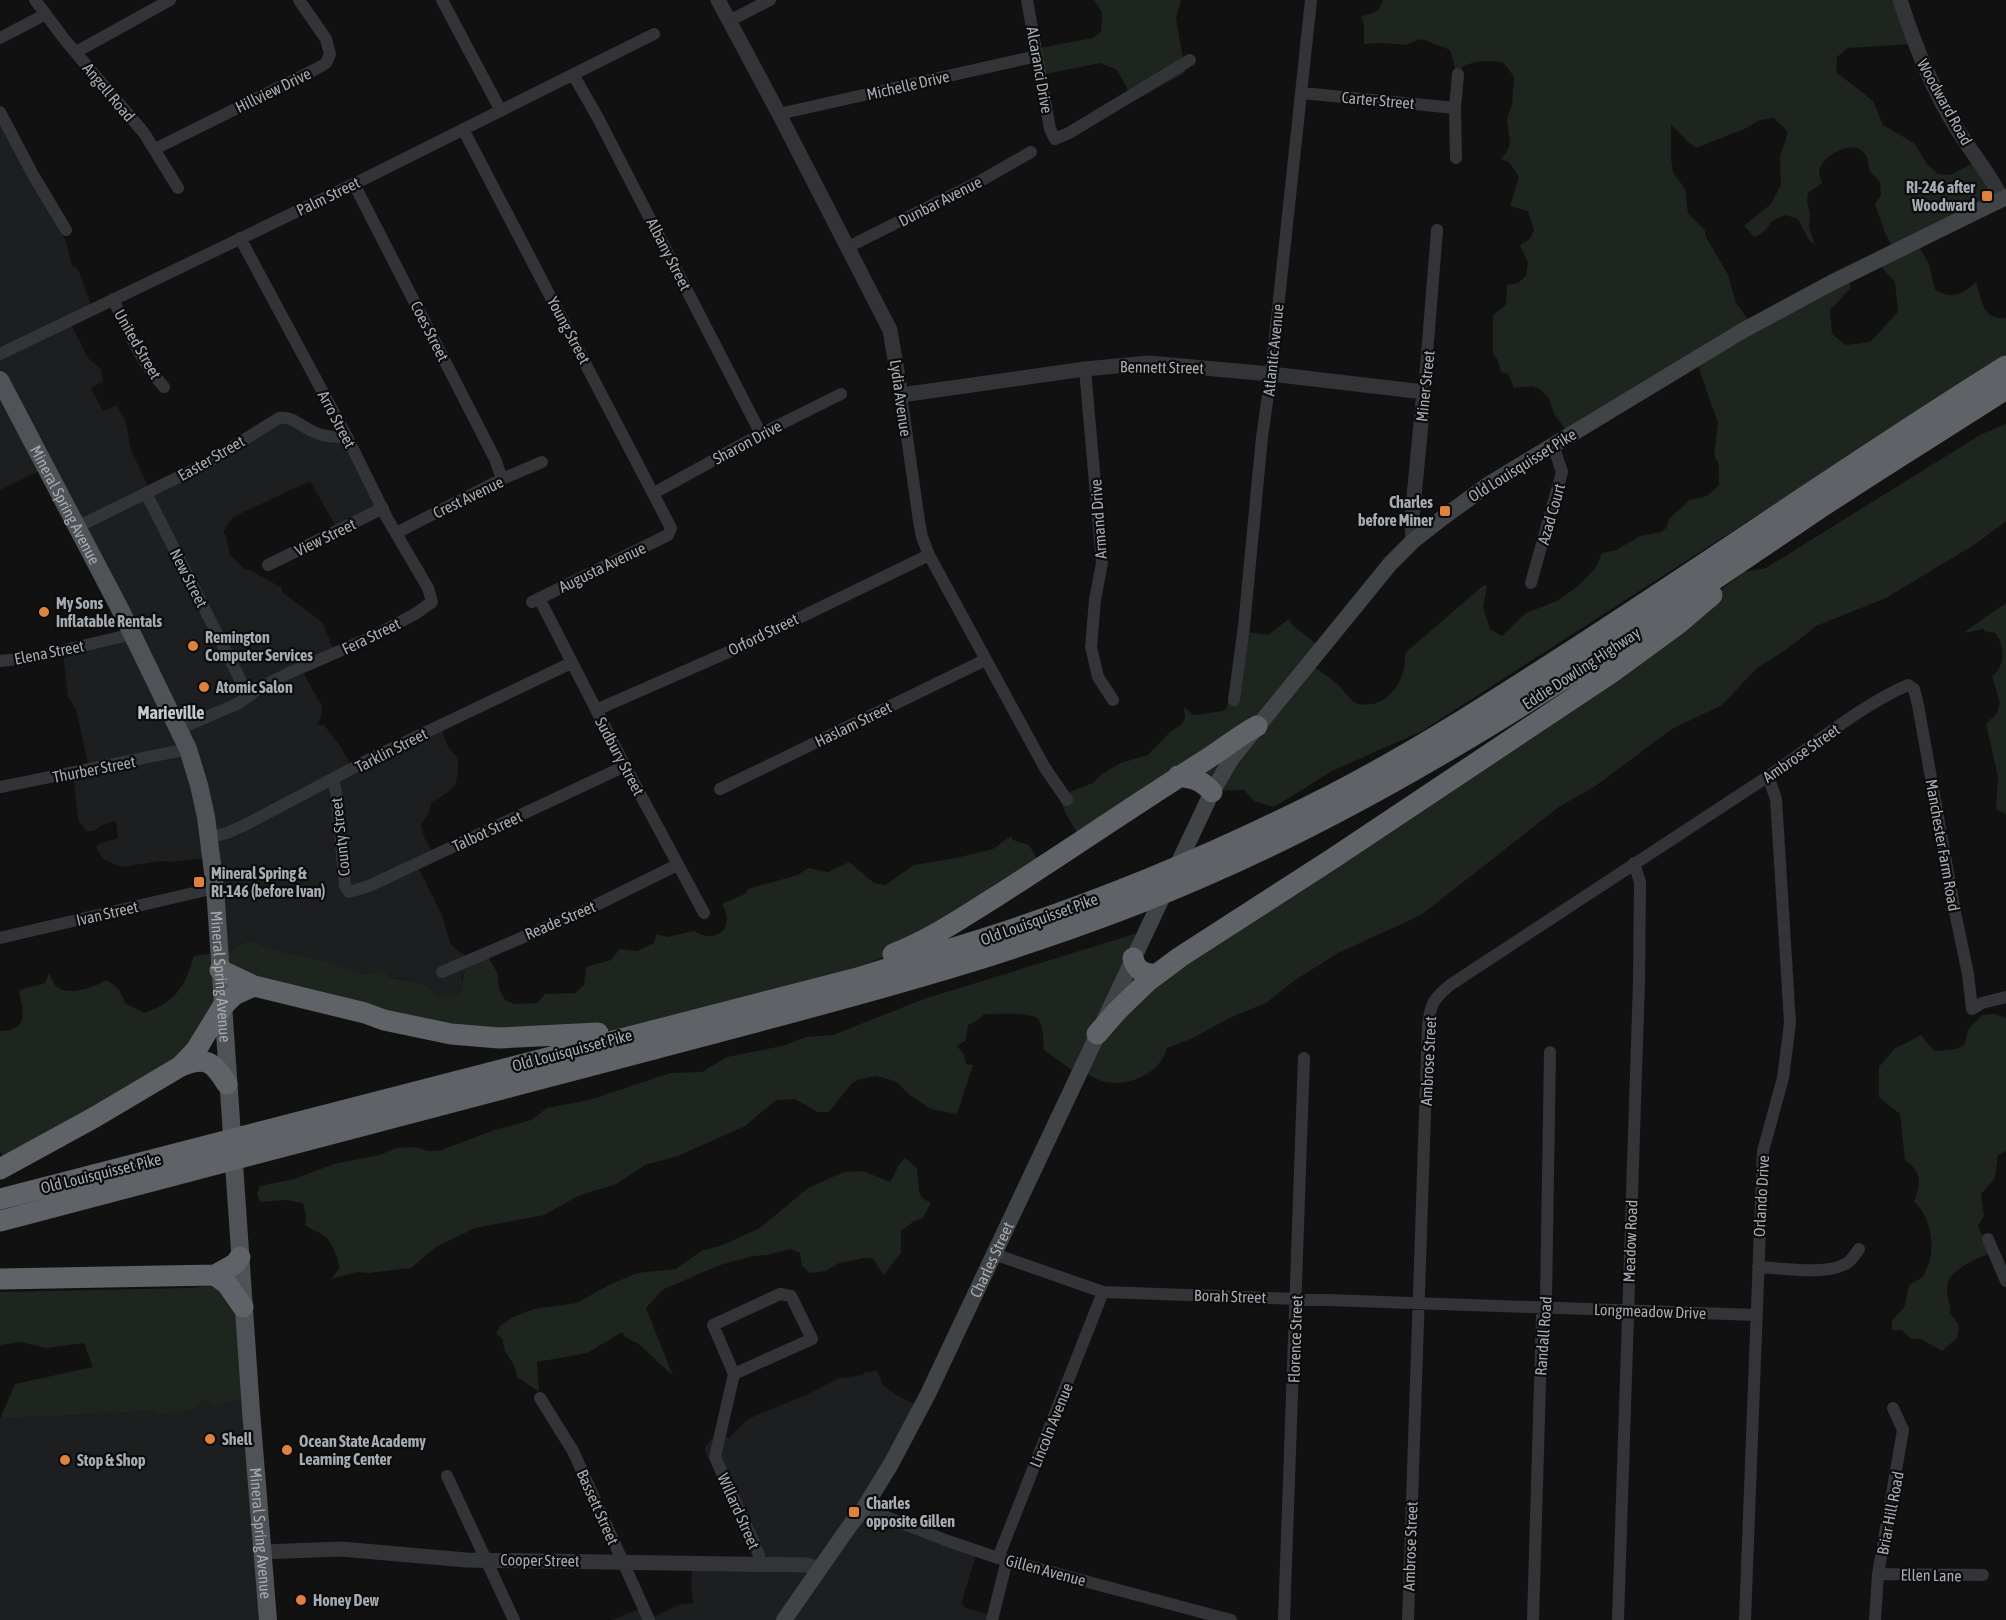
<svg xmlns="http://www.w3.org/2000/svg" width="2006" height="1620" viewBox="0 0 2006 1620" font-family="'Asap Condensed',sans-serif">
	<rect width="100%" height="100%" fill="#111112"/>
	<path fill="#1d1e1f" d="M0,116l66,126 6,23 6,4 14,39 -22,14 18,36 13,11 2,12 -12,7 12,23 14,-6 9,18 5,27 18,38 138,-71 15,13 38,4 38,72 -40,24 -28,-49 -77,36 -10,15 3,4 4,19 16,15h4l32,18v4l40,30 12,28 -33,19 21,37v8l-5,11h7l17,22 12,22 88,-41 7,19 10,11v15l-3,12 -8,8 -15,9 -4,12 -7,11 3,12 9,16 -16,12 25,50 8,28 9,9 15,8 -12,16v16l-8,4h-16l-15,-13h-15l-5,-4 -15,-2 -10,-6 -16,3 -19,-7 -40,-12 -18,-2 -37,-13 -24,15 -16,-97 -39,4 -9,-1 -37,6 -19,-7 -8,-13 4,-4 18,-5 -2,-17 -14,4 -9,6h-7l-8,-12 -5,-46 16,-6 -13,-58 -8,-12 -5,-44 66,-12 -88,-171 -41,20z
		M875,1371h2l6,14 12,9 23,12 -54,97 113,49 -16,52 5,4 24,7 -1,5h-341l30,-15 15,-2 -2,-19 2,-17 63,-3 -51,-113 1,-5 7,-8 17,-1 18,-18 60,-25 31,-16 25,-3v-3z
		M203,1399l4,1 7,6 29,-7 21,221h-264v-201l151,-8 9,4 10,-2h15l11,-4z
		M639,1609l8,11h-35z"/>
	<path fill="#1e251e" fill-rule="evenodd" d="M1094,0h87l-5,18 9,53 -2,3 -49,27 -17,-31 -17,-7 -60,12 -6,-26 59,-11 8,-6 1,-20z
		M1383,0h515l13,44 -63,4 -11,9 -1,15 37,29 10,24 31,18 13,21 11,10 13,1 22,-12 27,32 -83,48 12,21 6,26c17,9 28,5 41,-8 6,19 6,38 30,36v37l-584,376 -90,40 -58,36 -20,-6 -10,-11 -34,1 -5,-18 -126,63 -13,-22 -7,-18 34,-13 9,-9 19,-11 27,-8 22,-23 12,-8 3,-5 -1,-12 9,8 31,-4 3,-4 13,-76 28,4 21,-16 4,7 25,19 -12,16c12,9 27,18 37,29 4,5 9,13 16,14 30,6 48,-26 46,-51l79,-68 3,1 -4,21 7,22 12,7 24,-23 31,-12 20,-14 19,-20 6,-14 14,-3 24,-14 21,-4 5,-4 4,-10 20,-18 17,-4 12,-11v-20l-5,-10 4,-32 -22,-63 -126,75 -16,-21 -5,-16 -8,-8 -9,-4 -18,2 -6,-14 -7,-2 -3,-12 -5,-6v-39l13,-10 1,-20 11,-2 8,-7 2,-13 -8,-18 10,-6 4,-9 -6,-19 -18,-5 9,-29 -9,-14 -9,-4 5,-6 4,-9 -3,-25 5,-15 2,-27 -10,-14c-16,-3 -37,-3 -48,10l-5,-21 -3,-3 -27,-10 -16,6 -21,-2 -20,1v-20l-3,-7 17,-6zM1774,118l14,14 -8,25 1,28 -10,19 -27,22 11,11 11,-7 6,-9 14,-6 12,4 11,21 6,5 -6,-17 1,-14 -3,-12 1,-9 14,-10c0,-1 -3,-9 -3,-10 1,-20 50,-44 50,-3l11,12 1,13 -6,9 10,29 9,17 -18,11 19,21 3,30 -28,30 -24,3 -14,-11 -2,-24 21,-22 -3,-12 -96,49 -16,-22 -8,-28 -23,-40v-5l-17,-17 -3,-24 -12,-17 -2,-13v-35l16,17 9,7 48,-19 16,-9z
		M2006,424v97l-29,22 -91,55 -70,28 -29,23 -30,19 -35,37 -50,24 -78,58 -34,19 -139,109 -83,38 -43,27 -29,23 -35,14 -38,21 -26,10c-6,25 -38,39 -62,34 -10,-3 -20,-11 -31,-10l-30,-22c-1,-9 0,-26 -7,-32 -9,-6 -42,-4 -53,-4l-6,6 -10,5 -2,15 -9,6 7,9 2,9 7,1 -16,49 -26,-5 -21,-14 -15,-14 -19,-5 -19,4 -6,4 -22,28h-11l-23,-13 -19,1 -31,26 -67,30 -33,9 -29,19 -38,12 -34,19 -69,13 -39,19 -25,21 -43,5 -11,-1 -26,7 9,-11c-3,-11 -7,-27 -18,-34 -6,-3 -11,-4 -17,-9l1,-9 -3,-13 -17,-3 -26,2 -3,-9 3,-7 34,-7 40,-15 46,-9 16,-7 18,-1 15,4 12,-1 54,-20 36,-10 16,-12 42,-8 81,-27 32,-1 25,-15 55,-11 25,-9 26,-2 91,-36 217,-67 -9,35 2,13h6l538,-357 66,-51 22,-4 214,-133z
		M2006,603v211l-10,-5 2,-32 -12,-53 11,-11 3,-10 -8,-27c14,-10 13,-30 3,-43l-11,-2v-2l-21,4z
		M1011,836l2,4 16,5 13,22 -132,81 -115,41 -149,41 -105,10 -299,-52 -27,41 -5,21 -21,10 -180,107 -9,-15v-121c30,-2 23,-18 19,-41l26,-7 4,-10c2,4 4,10 7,13 11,11 40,1 50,-6 11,6 15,11 19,23l19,10c33,-12 40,-25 50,-57l23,-3 6,2 25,-15 37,13 18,2 40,12 19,7 16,-3 8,2 2,4c13,2 22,6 35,6l15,13h16l8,-4c0,-22 5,-29 26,-36l10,19 1,14 6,11 10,4 22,-1 8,-9 30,-1 9,-8 2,-18 25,-7 9,-11 17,2 17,-8 3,-9 10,3 27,-6c23,14 42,-4 28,-27l23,-10 3,-5 50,-14 10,-7 20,4 21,-10 25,21 11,2 29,-20 42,-7 37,-9z
		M1995,1014l11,4v133l-8,4 -3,23 -14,16 3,22 -6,10 12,27c-18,9 -45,16 -43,40 1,8 4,12 3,20l9,12 -2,13 -15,13 -21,-12 -11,-1 -8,-8h-10v-9l13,-15 4,-21 14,-8c3,-7 7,-15 8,-22 3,-16 -4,-44 -17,-53 7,-19 9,-29 -9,-42l-5,-46 -21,-17v-30l15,-18 27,-14 13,16 22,-2 9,-5 3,-14 14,-15z
		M905,1158l12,10 2,24 3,6 9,5 -8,15 -9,3 -13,10v21l-17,23 -11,-16 -9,-1 -25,5 -13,8 -16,2 -8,-7 -2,-13 -10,-4 -23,6 -14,1 -33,9 -58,25 -16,18 27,68 -34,-32 -14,-7 -3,-5 -35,21 -50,9 2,30 -22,-15c-2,-18 -15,-23 -14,-38l-7,-5 4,-8 13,-9 21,-8 43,-6 32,-18 28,-12 39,-4 25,-18 22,-6 37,-17 48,-40 36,-16 19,-1 27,11c6,-8 7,-18 15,-24z
		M226,1284l11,33 6,82 -29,7 -7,-6 -3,-1c-13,19 -25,12 -45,16l-8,-4 -151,8 15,-35 78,-17 -9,-24 -38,5 -25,-6 -21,3v-53l190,-4z"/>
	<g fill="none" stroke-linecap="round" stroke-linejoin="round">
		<path stroke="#333437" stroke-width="12" d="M35,0l30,40 79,93 34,55
			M442,0l59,111
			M1027,0l23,129 5,10 14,-6 121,-73
			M729,21l41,-21
			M0,38l46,-24
			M76,52l94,-52
			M574,76l24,42 163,316
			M1302,93l153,15
			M0,112l32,61 34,57
			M779,114l258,-58
			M463,129l208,399 -3,7 -136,67
			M155,149l163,-81 8,-5 4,-9 -4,-15 -27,-39
			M1456,158l-1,-50 3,-34
			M354,184l141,275 7,20
			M848,247l134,-67 49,-28
			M113,299c15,31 28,63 51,88
			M0,354l354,-170 300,-150
			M1085,369l17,194 -7,37 -4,47 7,30 15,23
			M1424,392l13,-162
			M901,395l18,126 3,16 7,18 116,213 22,32
			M146,493l102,202
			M654,493l107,-59 80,-40
			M77,527l128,-63 74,-46c15,-2 22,9 35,14 10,5 22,5 33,5
			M396,533l106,-54 40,-17
			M268,565l115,-57
			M1531,583l31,-111 -9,-27
			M539,598l86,168 79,147
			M0,661l35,-4 98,-23
			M1234,700l10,-74 18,-189 9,-63 40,-374
			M596,710l137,-60 196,-95
			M179,729l60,-26 22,-16 28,-14 85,-37 41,-22 17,-12 -4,-14 -41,-70 -40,-81 -107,-199
			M333,780l3,12 9,94 4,6 20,-6 256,-120
			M0,787l188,-38
			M720,789l265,-129
			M210,837l17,-4 20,-9 123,-65 201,-96
			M0,938l215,-50
			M442,972l142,-61 93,-46
			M1988,1239l18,42
			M994,1254l109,38 653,23
			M1758,1267c24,1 68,9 89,-4 5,-3 9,-10 12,-14
			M734,1374l78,-35 -21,-43 -11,-2 -67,31 21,49 -19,83 39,86 5,12 1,10
			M540,1398l33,53 76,169
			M447,1476l67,144
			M864,1508l81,32 53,18 233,62
			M998,1558l105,-266
			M1878,1574l105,1
			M992,1620l15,-60
			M1284,1620l20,-562
			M1408,1620l20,-596c3,-22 6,-25 22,-39 105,-70 212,-138 317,-208 45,-30 92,-71 141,-92l6,4 4,16 37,207 13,62 4,35 10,-6 24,-6
			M1533,1620l9,-304 4,-17 4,-247
			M1618,1620l21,-638 1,-100 -6,-19
			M1745,1620l18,-469 20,-73 7,-55 -14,-224 -8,-23
			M1875,1620l3,-46 25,-144 -10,-22"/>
		<path stroke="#333437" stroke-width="15" d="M718,0l61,114 111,216 11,65 184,-26 63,-6 123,11 153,18 -12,126 1,23
			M1900,0c14,43 30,85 54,124 15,26 35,48 48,75
			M261,1552l80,-3 125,11 340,5 13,4"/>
		<path stroke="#414447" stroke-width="16" id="s1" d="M784,1620l67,-96 13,-16 27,-44 37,-70 284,-602 20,-34 158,-194 23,-23 32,-25 44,-32 253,-153 89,-48 175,-86"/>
		<path stroke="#4f5256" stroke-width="18" id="s2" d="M0,380l120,229 68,140 11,36 7,32 9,71 36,523 17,209"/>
		<path stroke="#5f6367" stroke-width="21" d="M1178,776c15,2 24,4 34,16
			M893,954c37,-14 70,-37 104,-58 69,-44 137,-91 207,-135 18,-11 34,-25 53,-35
			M1133,958c3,13 12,17 24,16
			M220,970l34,16 111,27 19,7 67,14 48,4 99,-5
			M1097,1034l20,-23 31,-30 32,-24 152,-98 279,-186 67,-49 34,-29
			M181,1066c26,-10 32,-4 46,18
			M0,1169l95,-52 86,-51 15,-16 27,-44 11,-11 20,-9
			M0,1199l854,-220c44,-14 88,-27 132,-41 119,-38 236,-87 347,-144 84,-43 164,-95 243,-146 144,-93 284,-191 430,-282
			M0,1221c217,-57 433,-114 650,-171 188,-50 378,-96 557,-175 216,-94 409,-229 604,-361 64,-43 130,-83 195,-125
			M215,1275l12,9 16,23
			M0,1279l215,-4 20,-11 5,-7"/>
	</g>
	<g fill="#de823e" stroke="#0c0c0d" stroke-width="2">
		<rect x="1981" y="190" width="12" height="12" rx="3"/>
		<rect x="1439" y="505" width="12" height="12" rx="3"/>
		<circle cx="44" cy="612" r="6"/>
		<circle cx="193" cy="646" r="6"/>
		<circle cx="204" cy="687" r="6"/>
		<rect x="193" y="876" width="12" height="12" rx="3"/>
		<circle cx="210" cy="1439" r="6"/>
		<circle cx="287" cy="1450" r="6"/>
		<circle cx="65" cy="1460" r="6"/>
		<rect x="848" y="1506" width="12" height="12" rx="3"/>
		<circle cx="301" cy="1600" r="6"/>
	</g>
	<g text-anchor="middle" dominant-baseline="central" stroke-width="4.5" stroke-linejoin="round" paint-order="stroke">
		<g font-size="16" fill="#a4abb2" stroke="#0c0c0d">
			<text transform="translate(1040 70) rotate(80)">Alcaranci Drive</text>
			<text transform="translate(908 85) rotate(-13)">Michelle Drive</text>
			<text transform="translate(273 90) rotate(-26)">Hillview Drive</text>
			<text transform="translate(109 92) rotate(50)">Angell Road</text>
			<text transform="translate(1378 100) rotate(5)">Carter Street</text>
			<text transform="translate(1945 102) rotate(61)">Woodward Road</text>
			<text transform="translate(328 196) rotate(-26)">Palm Street</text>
			<text transform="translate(940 201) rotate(-27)">Dunbar Avenue</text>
			<text transform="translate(669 254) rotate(63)">Albany Street</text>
			<text transform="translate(569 330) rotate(62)">Young Street</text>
			<text transform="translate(430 331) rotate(63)">Coes Street</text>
			<text transform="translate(138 344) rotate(60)">United Street</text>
			<text transform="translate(1273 350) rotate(-84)">Atlantic Avenue</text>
			<text transform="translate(1162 367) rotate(1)">Bennett Street</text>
			<text transform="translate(1425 386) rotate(-84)">Miner Street</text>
			<text transform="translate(901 398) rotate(82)">Lydia Avenue</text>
			<text transform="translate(337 419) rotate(62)">Arro Street</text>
			<text transform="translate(747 442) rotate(-28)">Sharon Drive</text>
			<text transform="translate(211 458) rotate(-30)">Easter Street</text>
			<text transform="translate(1522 465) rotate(-32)">Old Louisquisset Pike</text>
			<text transform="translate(468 497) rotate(-26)">Crest Avenue</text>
			<text stroke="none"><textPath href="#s2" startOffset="141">Mineral Spring Avenue</textPath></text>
			<text transform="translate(1551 514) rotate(-74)">Azad Court</text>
			<text transform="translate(1098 519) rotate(-94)">Armand Drive</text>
			<text transform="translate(325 537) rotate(-26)">View Street</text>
			<text transform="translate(602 567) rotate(-26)">Augusta Avenue</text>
			<text transform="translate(189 578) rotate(63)">New Street</text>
			<text transform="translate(763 634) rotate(-26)">Orford Street</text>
			<text transform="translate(371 636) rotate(-26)">Fera Street</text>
			<text transform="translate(49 652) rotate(-11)">Elena Street</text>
			<text transform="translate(1581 668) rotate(-33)">Eddie Dowling Highway</text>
			<text transform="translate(853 724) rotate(-26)">Haslam Street</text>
			<text transform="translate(391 750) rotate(-27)">Tarklin Street</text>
			<text transform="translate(1801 753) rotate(-35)">Ambrose Street</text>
			<text transform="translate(620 756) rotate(62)">Sudbury Street</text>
			<text transform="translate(94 769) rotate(-11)">Thurber Street</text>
			<text transform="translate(487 831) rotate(-25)">Talbot Street</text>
			<text transform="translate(340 837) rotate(-96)">County Street</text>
			<text transform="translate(1943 845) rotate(80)">Manchester Farm Road</text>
			<text transform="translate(107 913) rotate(-13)">Ivan Street</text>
			<text transform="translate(1039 919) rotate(-20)">Old Louisquisset Pike</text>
			<text transform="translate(560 920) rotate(-23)">Reade Street</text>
			<text stroke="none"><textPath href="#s2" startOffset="645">Mineral Spring Avenue</textPath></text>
			<text transform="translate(572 1050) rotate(-15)">Old Louisquisset Pike</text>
			<text transform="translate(1428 1061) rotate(-87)">Ambrose Street</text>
			<text transform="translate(101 1173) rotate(-14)">Old Louisquisset Pike</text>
			<text transform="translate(1761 1196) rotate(-87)">Orlando Drive</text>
			<text transform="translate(1630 1241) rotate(-88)">Meadow Road</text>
			<text stroke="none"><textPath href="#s1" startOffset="417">Charles Street</textPath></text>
			<text transform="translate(1230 1296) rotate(2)">Borah Street</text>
			<text transform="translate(1650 1311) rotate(2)">Longmeadow Drive</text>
			<text transform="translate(1543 1336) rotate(-86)">Randall Road</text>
			<text transform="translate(1295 1339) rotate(-88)">Florence Street</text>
			<text transform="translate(1051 1425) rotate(-68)">Lincoln Avenue</text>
			<text transform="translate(598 1507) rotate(66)">Bassett Street</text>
			<text transform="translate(739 1511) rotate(66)">Willard Street</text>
			<text transform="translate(1890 1513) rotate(-79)">Briar Hill Road</text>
			<text stroke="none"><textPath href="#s2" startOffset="1203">Mineral Spring Avenue</textPath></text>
			<text transform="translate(1410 1546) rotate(-88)">Ambrose Street</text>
			<text transform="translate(540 1560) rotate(1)">Cooper Street</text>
			<text transform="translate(1046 1570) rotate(15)">Gillen Avenue</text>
			<text transform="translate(1931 1575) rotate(1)">Ellen Lane</text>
		</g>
		<g font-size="16" font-weight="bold" fill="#a4abb2" stroke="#0c0c0d" text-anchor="start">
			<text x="1975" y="187" text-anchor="end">RI-246 after<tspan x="1975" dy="18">Woodward</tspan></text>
			<text x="1433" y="502" text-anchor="end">Charles<tspan x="1433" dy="18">before Miner</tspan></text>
			<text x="56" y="603">My Sons<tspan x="56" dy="18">Inflatable Rentals</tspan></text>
			<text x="205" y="637">Remington<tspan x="205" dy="18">Computer Services</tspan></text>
			<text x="216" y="687">Atomic Salon</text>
			<text x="211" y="873">Mineral Spring &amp;<tspan x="211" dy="18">RI-146 (before Ivan)</tspan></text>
			<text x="222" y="1439">Shell</text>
			<text x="299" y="1441">Ocean State Academy<tspan x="299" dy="18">Learning Center</tspan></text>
			<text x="77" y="1460">Stop &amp; Shop</text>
			<text x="866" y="1503">Charles<tspan x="866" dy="18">opposite Gillen</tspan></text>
			<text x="313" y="1600">Honey Dew</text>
		</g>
		<g font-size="18" font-weight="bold" fill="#c4c9ce" stroke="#0c0c0d">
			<text x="171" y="712">Marieville</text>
		</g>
	</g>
</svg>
